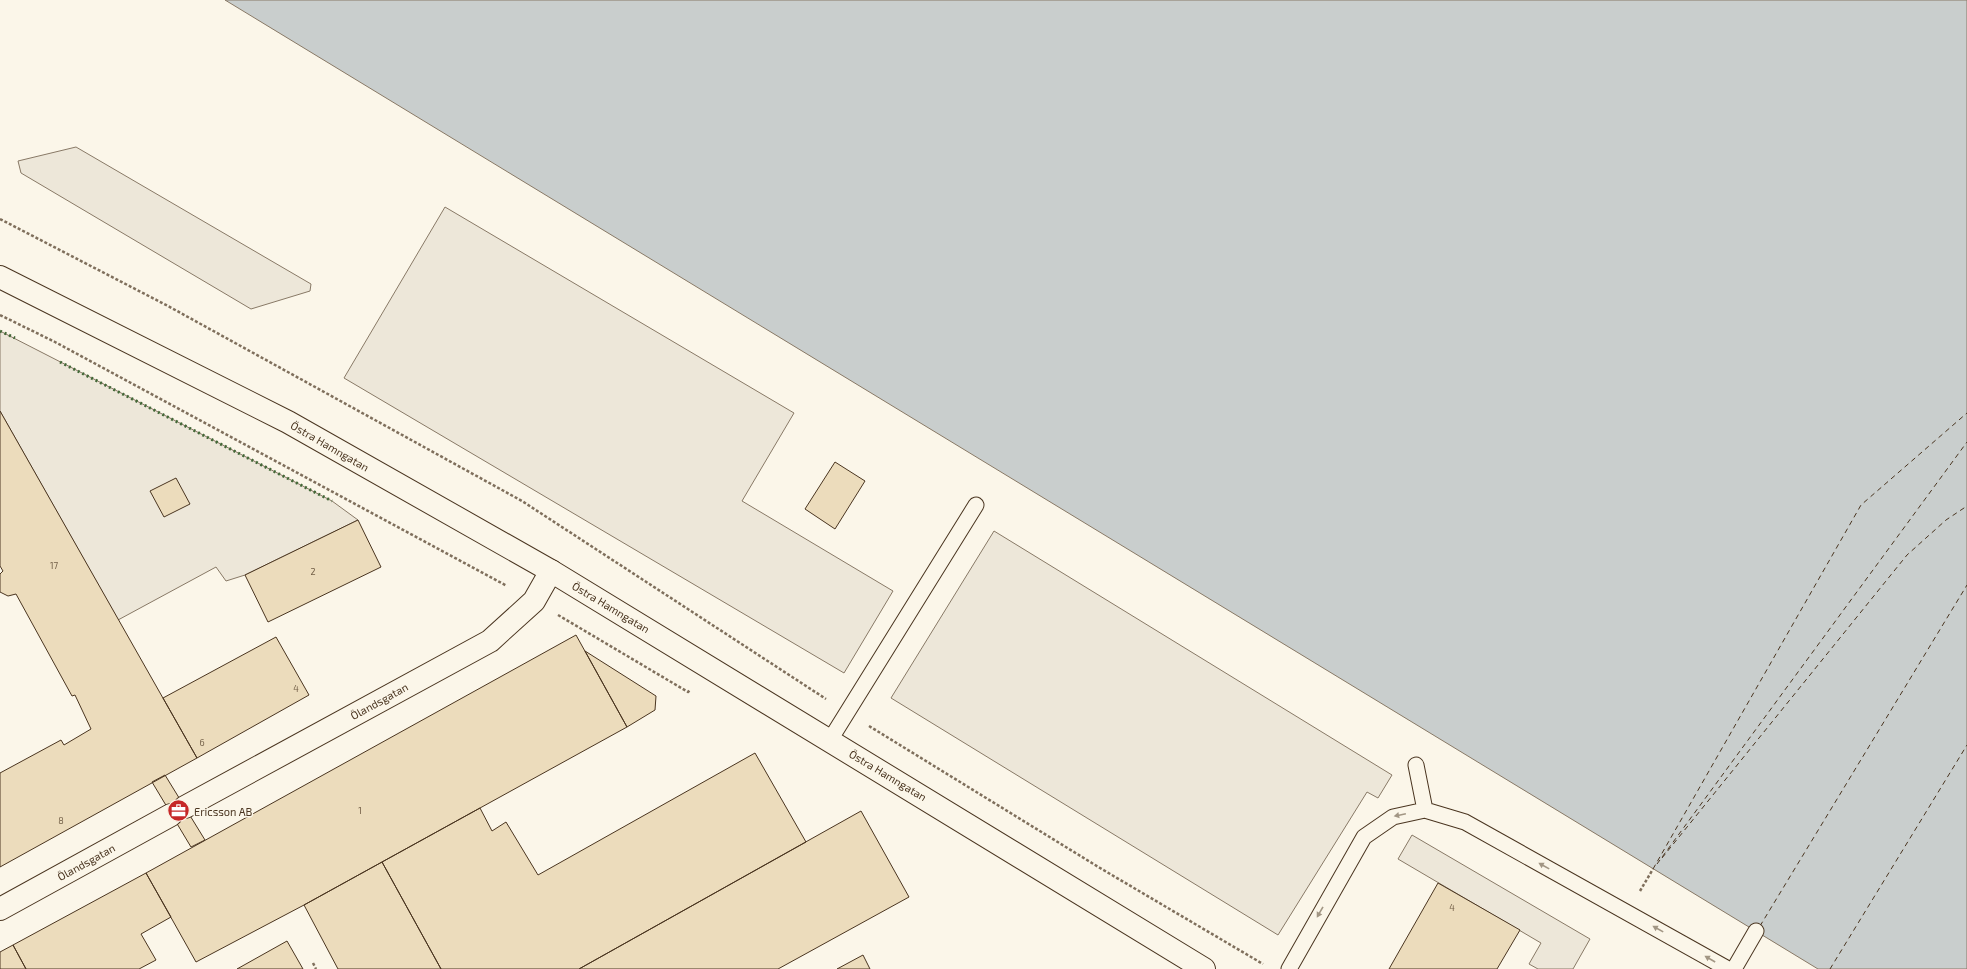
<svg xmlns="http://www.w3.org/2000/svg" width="1967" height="969" viewBox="0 0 1967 969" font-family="'Exo 2',sans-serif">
	<rect width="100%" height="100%" fill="#fbf6e9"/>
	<path fill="#ede7d9" stroke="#887966" d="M76,147l235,137 -1,7 -59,18 -230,-136 -3,-12z
		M445,207l349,206 -52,88 151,90 -49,82 -500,-295z
		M0,331l332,170 26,19 -113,55 -19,6 -10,-14 -98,53 -118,-209z
		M994,531l398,244 -14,23 -11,-6 -89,143 -387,-237z
		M1412,835l178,104 -17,30h-35l-9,-5 12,-21 -143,-84z"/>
	<path fill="#c9cecd" stroke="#887966" d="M225,0h1742v969h-149z"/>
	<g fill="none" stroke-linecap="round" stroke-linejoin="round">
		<path stroke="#4a3520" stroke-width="1" stroke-dasharray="5 4" stroke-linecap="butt" d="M1662,858l245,-303 39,-35 21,-14
			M1657,864l310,-422
			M1653,869l208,-364 106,-92
			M1760,926l207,-341
			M1830,969l137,-224"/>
	</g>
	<path fill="#ecdcbc" stroke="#4a3520" d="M0,411l197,347 -197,109v-94l61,-33 3,5 27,-16 -16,-34 -3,1 -56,-102 -8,2 -8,-4v-18l3,-3 -3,-5z
		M835,462l30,19 -30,48 -30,-20z
		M176,478l14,26 -26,13 -14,-26z
		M358,520l23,47 -113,55 -23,-47z
		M576,635l51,92 -323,178 -108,57 -50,-89z
		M276,637l33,58 -112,63 -34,-60z
		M585,651l71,45 -1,14 -28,17z
		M755,753l51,89 -227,127h-138l-59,-107 98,-54 12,23 14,-9 32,53z
		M165,775l40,65 -14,7 -39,-65z
		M861,811l48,86 -131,72h-199z
		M382,862l59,107h-103l-34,-64z
		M146,873l25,44 -30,17 15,26 -17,9h-113l-13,-24z
		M1438,883l82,47 -23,39h-108z
		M287,941l16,28h-66z
		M13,945l13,24h-26v-17z
		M863,955l7,14h-33z"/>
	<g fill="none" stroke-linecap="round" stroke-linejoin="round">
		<defs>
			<path id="service" d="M830,740l146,-235
				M1416,765l9,45
				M1289,969l75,-132 29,-20 32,-7 40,12 263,147
				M1734,969l22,-38"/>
			<path id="minor" d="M185,807l305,-166 44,-40 17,-30
				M0,909l171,-94"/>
			<path id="tertiary" d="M0,277l288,145 263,149 653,398"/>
		</defs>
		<use href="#service" stroke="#4a3520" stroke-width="17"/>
		<use href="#minor" stroke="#4a3520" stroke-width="24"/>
		<use href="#tertiary" stroke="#4a3520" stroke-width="24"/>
		<path stroke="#7f6f5c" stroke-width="2.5" stroke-dasharray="3 2" stroke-linecap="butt" d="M0,219l168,87 354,195 304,198
			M0,315l55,27 452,244
			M558,615l130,77 2,-2
			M869,726l231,142 163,96
			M1640,891l13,-22
			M313,963l3,6"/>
		<use href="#service" stroke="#fbf6e9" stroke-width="15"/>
		<use href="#minor" stroke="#fbf6e9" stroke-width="22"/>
		<use href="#tertiary" stroke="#fbf6e9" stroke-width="22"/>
		<path stroke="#436837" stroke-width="3" stroke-dasharray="2 3" stroke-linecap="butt" d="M0,331l15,7
			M60,362l272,139"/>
	</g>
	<defs><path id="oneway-solid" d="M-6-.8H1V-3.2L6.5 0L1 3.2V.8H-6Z"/></defs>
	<g fill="#a29684">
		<use href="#oneway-solid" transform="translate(1400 815) rotate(168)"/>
		<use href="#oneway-solid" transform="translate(1544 866) rotate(-151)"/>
		<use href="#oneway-solid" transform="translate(1320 912) rotate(120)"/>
		<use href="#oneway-solid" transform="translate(1658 929) rotate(-151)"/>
		<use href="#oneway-solid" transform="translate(1710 959) rotate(-150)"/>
	</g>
	<defs>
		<symbol id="office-disc" viewBox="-11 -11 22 22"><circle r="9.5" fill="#c62828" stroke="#fbf6e9"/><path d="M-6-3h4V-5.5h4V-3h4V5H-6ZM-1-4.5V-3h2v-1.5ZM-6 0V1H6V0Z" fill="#fff"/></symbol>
	</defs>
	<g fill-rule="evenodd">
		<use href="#office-disc" x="166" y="798" width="25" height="25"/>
	</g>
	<g text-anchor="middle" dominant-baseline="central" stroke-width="3" stroke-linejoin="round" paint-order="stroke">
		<g font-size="9" fill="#725f47">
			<text x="54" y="565">17</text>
			<text x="313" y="571">2</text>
			<text x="296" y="688">4</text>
			<text x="202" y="742">6</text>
			<text x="360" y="810">1</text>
			<text x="61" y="820">8</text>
			<text x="1452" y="907">4</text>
		</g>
		<g font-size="11" fill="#4a3520" stroke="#fbf6e9">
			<text transform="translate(330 446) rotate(30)">Östra Hamngatan</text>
			<text transform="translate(611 607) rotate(31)">Östra Hamngatan</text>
			<text transform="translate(379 701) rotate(-29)">Ölandsgatan</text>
			<text transform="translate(888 775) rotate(31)">Östra Hamngatan</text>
			<text transform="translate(86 862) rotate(-29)">Ölandsgatan</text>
		</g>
		<g font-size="11" fill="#4a3520" stroke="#fbf6e9" text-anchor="start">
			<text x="194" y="811">Ericsson AB</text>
		</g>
	</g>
</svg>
